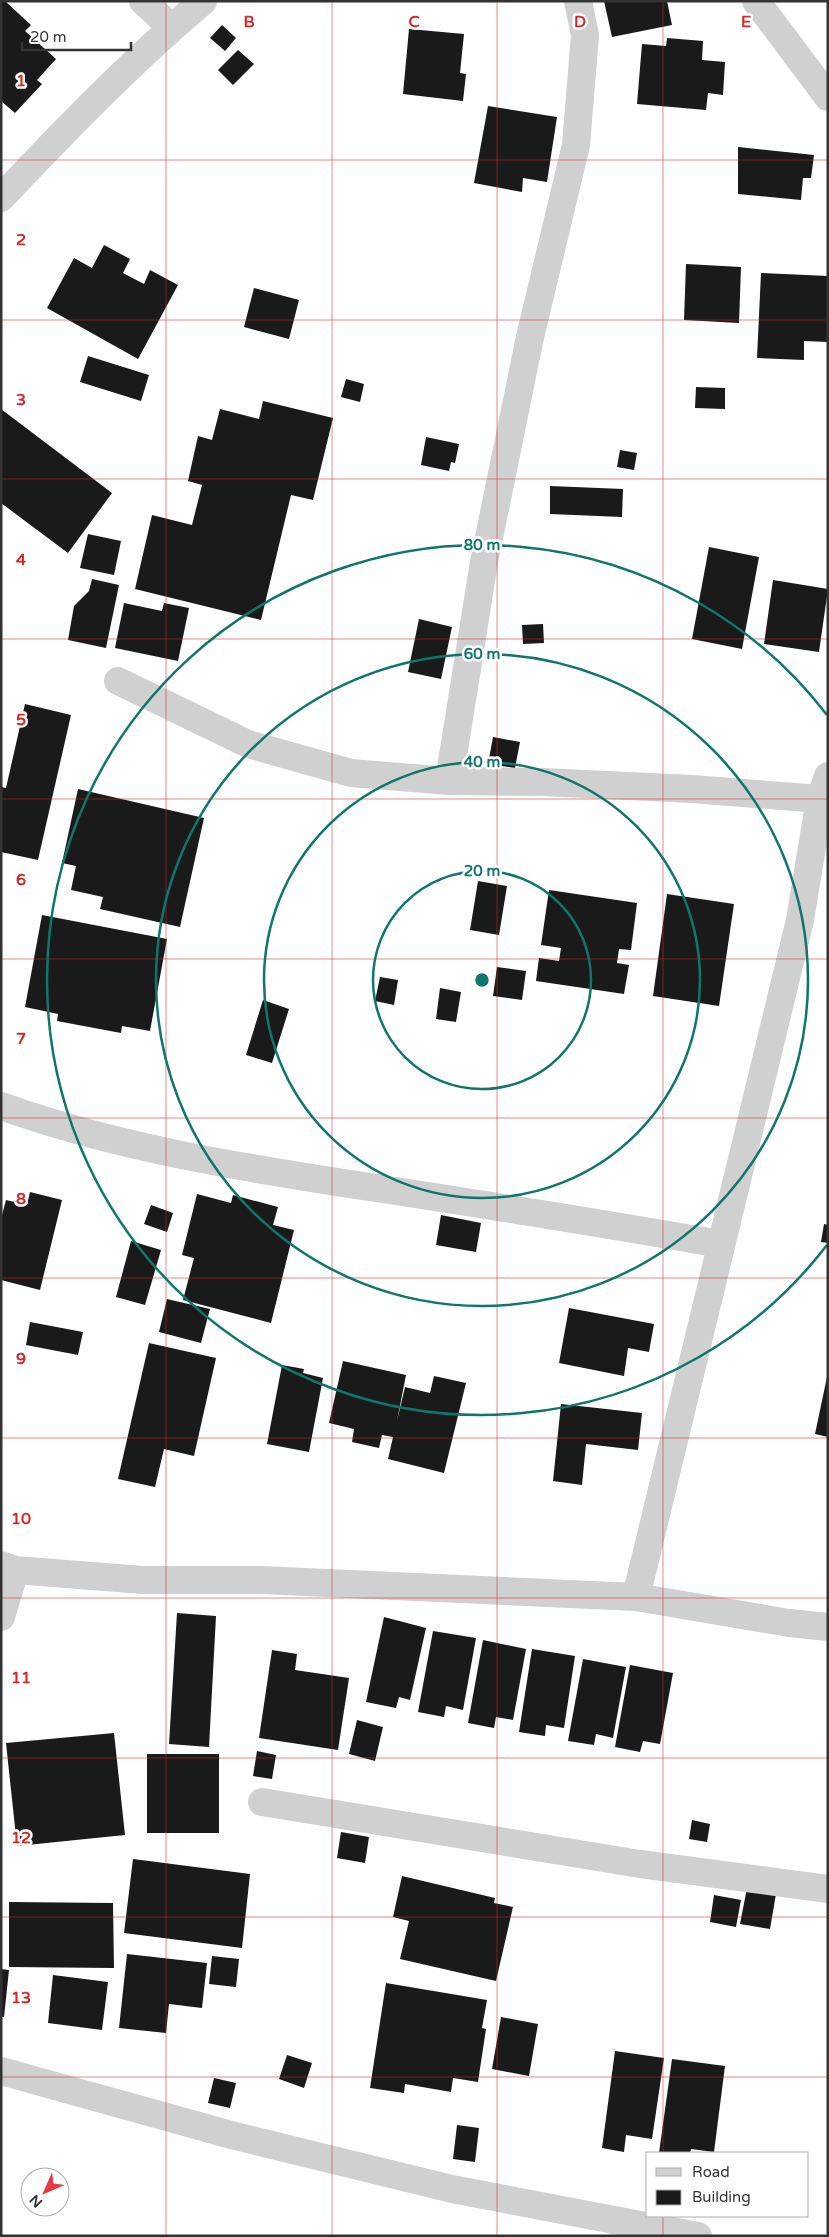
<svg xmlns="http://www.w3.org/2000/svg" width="829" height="2237" viewBox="0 0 829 2237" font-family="'Varela Round',sans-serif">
	<rect width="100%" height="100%" fill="#fff"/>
	<path fill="#1a1a1a" d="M1,1h4l26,24 -6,6 31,28 -19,21 5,4 -27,29 -14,-12z
		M604,1h63l5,24 -60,12z
		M222,25l14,13 -11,13 -15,-13z
		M409,29l55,5 -4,39 6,1 -3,27 -60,-7z
		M667,38l36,3 -1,19 23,2 -2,33 -15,-2 -2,17 -69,-6 5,-60 24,2z
		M238,50l16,14 -21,21 -15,-15z
		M488,106l69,11 -10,65 -24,-4 -1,14 -48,-9z
		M738,147l76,8 -3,23h-8l-2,22 -63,-6z
		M104,245l26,14 -7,14 21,11 6,-14 28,15 -40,74 -91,-51 27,-50 18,10z
		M686,264l55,3 -2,56 -55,-3z
		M761,273l67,3v66l-24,-1v19l-47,-2z
		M254,288l45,12 -10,39 -45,-12z
		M88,356l61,19 -8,26 -61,-19z
		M346,379l18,5 -4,18 -19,-5z
		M696,387l29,1v21l-30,-1z
		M263,401l70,17 -20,82 -22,-5 -30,125 -126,-31 17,-74 40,10 10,-40 -14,-4 10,-45 14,4 8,-31 39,10z
		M1,409l111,84 -44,60 -67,-50z
		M426,437l33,7 -4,19 -4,-1 -2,9 -28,-6z
		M620,450l17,3 -3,17 -17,-3z
		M550,486l73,3 -1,28 -72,-3z
		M88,534l33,7 -7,34 -34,-7z
		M709,547l50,10 -17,92 -50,-10z
		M92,579l27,6 -13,63 -38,-8 6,-34 15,-15z
		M773,580l55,9 -9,63 -55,-8z
		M124,603l38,8 2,-8 25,5 -11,53 -63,-13z
		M419,619l33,8 -11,52 -33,-7z
		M543,624l1,19 -21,1 -1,-19z
		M25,704l46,11 -33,145 -37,-8v-65l5,1z
		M493,737l27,5 -5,26 -27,-4z
		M78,789l126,29 -24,109 -80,-18 3,-12 -32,-7 5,-24 -14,-3z
		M478,881l29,5 -8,49 -29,-5z
		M549,890l88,13 -6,47 -12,-1 -2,14 12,2 -5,29 -88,-13 3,-23 20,3 2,-13 -20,-3z
		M667,894l67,10 -15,102 -66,-10z
		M42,915l125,24 -17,92 -28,-5 -1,7 -64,-12 1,-7 -33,-7z
		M497,967l29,4 -4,29 -29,-4z
		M380,977l18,3 -4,25 -19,-4z
		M440,988l21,4 -5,30 -20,-3z
		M263,1000l26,9 -17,54 -26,-8z
		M30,1192l32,8 -22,90 -39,-10v-61l5,-19 21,5z
		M197,1194l34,9 2,-8 45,12 -5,18 21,5 -23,93 -88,-23 11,-42 -12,-3z
		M151,1205l22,8 -6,19 -23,-8z
		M441,1215l40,8 -5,29 -40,-7z
		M824,1224l4,1v18l-7,-1z
		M131,1241l30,9 -16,55 -29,-8z
		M167,1299l43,10 -9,34 -42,-11z
		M569,1308l85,16 -5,28 -21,-4 -4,28 -65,-13z
		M30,1322l53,10 -5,23 -52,-10z
		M149,1343l67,15 -22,98 -30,-7 -9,38 -37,-8z
		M343,1361l63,14 -9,46 8,-34 25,6 4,-17 32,7 -22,90 -56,-14 5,-22 -11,-2 -3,13 -27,-6 2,-13 -25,-6z
		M282,1365l22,4 -1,4 20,5 -14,74 -42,-8z
		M827,1377h1v60l-13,-3z
		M561,1404l81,9 -4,37 -52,-6 -4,41 -29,-4z
		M177,1613l39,3 -7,131 -40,-3z
		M384,1617l42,11 -16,72 -11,-3 -3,11 -30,-6z
		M433,1631l43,7 -13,72 -17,-4 -2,11 -26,-5z
		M483,1640l43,9 -13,71 -17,-3 -2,11 -26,-5z
		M532,1649l43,7 -11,72 -18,-3 -1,11 -26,-4z
		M272,1650l25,4 -2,16 54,8 -11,72 -79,-12z
		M583,1659l43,8 -13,71 -17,-4 -2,11 -26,-4z
		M630,1665l43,8 -13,71 -17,-3 -3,11 -25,-5z
		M357,1720l26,7 -8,34 -26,-7z
		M114,1733l11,102 -108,11 -11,-103z
		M257,1751l19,4 -4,24 -19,-3z
		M147,1754h72v79h-72z
		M692,1820l18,4 -3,18 -18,-3z
		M341,1832l28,5 -4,26 -28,-5z
		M133,1859l117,15 -8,74 -118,-15z
		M402,1876l93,22 -1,5 19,4 -17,74 -96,-22 9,-38 -16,-4z
		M747,1888l29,6 -6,35 -30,-5z
		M714,1895l27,5 -5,27 -26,-5z
		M9,1902l104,1 1,65 -105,-1z
		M127,1954l80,9 -5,45 -33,-4 -3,29 -47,-5z
		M212,1956l27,3 -3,28 -27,-3z
		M1,1969l8,1 -5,47h-3z
		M53,1975l55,7 -6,48 -54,-7z
		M386,1983l101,17 -5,28 4,1 -8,53 -25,-4 -2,14 -46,-8 -1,9 -34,-5z
		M501,2017l37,7 -9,52 -37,-7z
		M615,2051l49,7 -12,81 -26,-4 -2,17 -22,-4z
		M287,2055l25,8 -8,25 -25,-9z
		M672,2059l53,7 -11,86 -23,-3 -1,4h-31z
		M214,2078l22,5 -6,25 -22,-5z
		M457,2125l22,3 -4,34 -22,-3z"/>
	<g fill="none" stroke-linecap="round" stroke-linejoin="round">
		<path stroke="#d0d0d0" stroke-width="28" d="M143,1l29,27
			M756,1l72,96
			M1,198c65,-69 130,-136 202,-197
			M118,681l130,63 103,29 98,8 94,1 149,7 128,10
			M449,781l35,-219 46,-225 46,-192 9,-110 -7,-34
			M1,1106c125,45 258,64 388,84 111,17 222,35 332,54
			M1,1565l14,5 128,10h118l375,17 153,26 39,4
			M636,1597l164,-677 20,-121 8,-23
			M1,1617l14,-47
			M262,1802l378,62 188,25
			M1,2071l234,65 217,53 246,47"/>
	</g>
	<path fill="none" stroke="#d62828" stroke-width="1" stroke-opacity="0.55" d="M166,1v2235M332,1v2235M497,1v2235M663,1v2152M1,160h827M1,320h827M1,479h827M1,639h827M1,799h827M1,959h827M1,1118h827M1,1278h827M1,1438h827M1,1598h827M1,1758h827M1,1917h827M1,2077h827M663,2216v20"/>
	<g fill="none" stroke="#0f766e" stroke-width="2.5">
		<circle cx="482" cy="980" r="109"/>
		<circle cx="482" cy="980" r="218"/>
		<circle cx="482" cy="980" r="326"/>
		<path d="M827 1245A435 435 0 1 1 827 715"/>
	</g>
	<g font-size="16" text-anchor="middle" font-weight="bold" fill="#d62828" stroke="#fff" stroke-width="5" stroke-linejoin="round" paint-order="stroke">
		<text x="249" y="27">B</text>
		<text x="414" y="27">C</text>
		<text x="580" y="27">D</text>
		<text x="746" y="27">E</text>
		<text x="21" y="86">1</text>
		<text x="21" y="245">2</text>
		<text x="21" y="405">3</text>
		<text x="21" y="565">4</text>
		<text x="21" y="725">5</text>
		<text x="21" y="885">6</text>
		<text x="21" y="1044">7</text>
		<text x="21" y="1204">8</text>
		<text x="21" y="1364">9</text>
		<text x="21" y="1524">10</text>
		<text x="21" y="1683">11</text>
		<text x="21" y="1843">12</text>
		<text x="21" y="2003">13</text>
	</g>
	<circle cx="482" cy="980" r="8" fill="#0f766e" stroke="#fff" stroke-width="2.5"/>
	<g font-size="15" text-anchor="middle" font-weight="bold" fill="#0f766e" stroke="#fff" stroke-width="5" stroke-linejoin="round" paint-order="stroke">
		<text x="482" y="550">80 m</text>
		<text x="482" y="659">60 m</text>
		<text x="482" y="767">40 m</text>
		<text x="482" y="876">20 m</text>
	</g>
	<rect width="829" height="2237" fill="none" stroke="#333333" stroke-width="5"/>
	<rect x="646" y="2152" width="162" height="65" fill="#ffffff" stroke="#adadad"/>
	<rect x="656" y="2168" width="25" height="8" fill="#d0d0d0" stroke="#adadad"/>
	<text x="692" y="2177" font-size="15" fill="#333333">Road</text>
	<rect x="656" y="2190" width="25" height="15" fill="#1a1a1a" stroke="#adadad"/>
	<text x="692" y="2202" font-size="15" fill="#333333">Building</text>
	<g transform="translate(45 2192) rotate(225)"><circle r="24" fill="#ffffff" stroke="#adadad"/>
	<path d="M0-4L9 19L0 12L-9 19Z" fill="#e63946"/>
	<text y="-8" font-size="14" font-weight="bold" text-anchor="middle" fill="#333333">N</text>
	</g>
	<path d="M22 42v8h109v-8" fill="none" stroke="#333333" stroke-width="2.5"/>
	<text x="30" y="42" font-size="15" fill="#333333" stroke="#ffffff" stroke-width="4" paint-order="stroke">20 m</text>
</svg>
